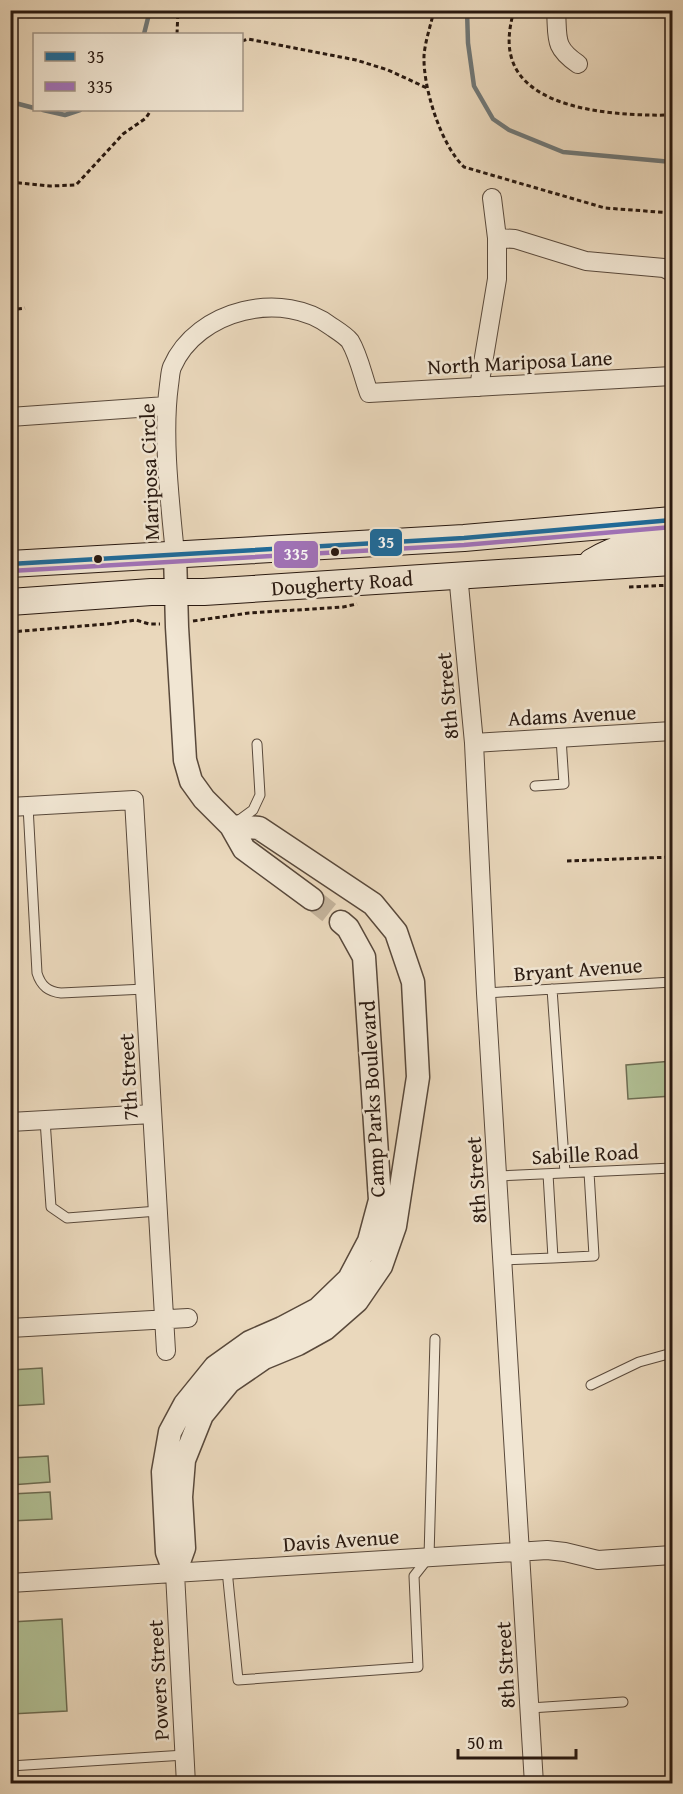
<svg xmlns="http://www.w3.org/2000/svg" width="683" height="1794" viewBox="0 0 683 1794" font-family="'Gentium Book Plus',serif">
	<rect width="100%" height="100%" fill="#ead8bc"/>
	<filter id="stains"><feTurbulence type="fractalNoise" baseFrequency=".00333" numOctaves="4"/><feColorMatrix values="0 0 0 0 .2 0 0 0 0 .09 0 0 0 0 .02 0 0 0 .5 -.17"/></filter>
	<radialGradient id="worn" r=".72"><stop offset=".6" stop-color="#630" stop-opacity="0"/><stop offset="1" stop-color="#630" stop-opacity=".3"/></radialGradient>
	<path fill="#b1c095" stroke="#6d6c52" stroke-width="1.5" d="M672,1061v35l-44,3 -2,-34z
		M42,1368l2,36 -33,2v-36z
		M48,1456l2,26 -39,3v-27z
		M50,1492l2,27 -41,2v-27z
		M62,1619l5,92 -56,3v-92z"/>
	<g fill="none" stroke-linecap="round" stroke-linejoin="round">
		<path stroke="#6f7777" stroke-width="4.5" d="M467,10l1,33 6,43 19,33 16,11 54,22 109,10
			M144,34l6,-24
			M10,94l5,9 19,5
			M43,110l22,5 15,-5"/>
		<path stroke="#c3b29a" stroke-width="22" stroke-dasharray="22 11" stroke-linecap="butt" d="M312,899l29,23"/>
		<defs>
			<path id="service" d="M535,786l29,-2 -3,-46
				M28,806l9,167c4,13 11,19 24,20l84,-4
				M238,821l15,-11 7,-15 -3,-51
				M552,989l13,184
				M486,993l186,-11
				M45,1120l6,87 16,11 91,-7
				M548,1174l5,84 41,-2 -5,-84
				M498,1176l174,-8
				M504,1260l49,-2
				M591,1385l48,-23 33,-9
				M227,1570l11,110 180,-13 -4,-91 15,-19 6,-218
				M530,1708l93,-6
				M10,1766l175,-11"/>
			<path id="minor" d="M556,10c2,28 -3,37 22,54
				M497,238l18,1 71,22 78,7 8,4
				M479,387l18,-108v-41l-5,-40
				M10,417l156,-11
				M175,554c-5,-52 -13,-118 -6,-169 1,-6 1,-13 3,-18 25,-58 112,-78 160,-40 6,4 14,9 18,14 9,15 13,36 19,52l303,-17
				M458,574l16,169 12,250 48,791
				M474,743l198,-12
				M10,807l124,-7 32,551
				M10,1122l142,-8
				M10,1328l178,-10
				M175,1573l11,211
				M10,1583l537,-33 18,2 33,8 74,-5"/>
			<path id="tertiary" d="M175,554l2,73 8,133 6,21 13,18 27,27 13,23 68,50
				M175,1573l9,-25 -3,-51 3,-37 18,-45 27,-33 35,-24 34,-14 27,-15 32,-28 24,-35 14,-40 23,-149 -5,-95 -17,-50 -23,-28 -114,-76 -28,-2
				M175,1573l-8,-21 -4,-80 7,-40 15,-28 30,-37 35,-25 32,-14 36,-19 31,-30 20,-38 11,-41 -16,-243 -16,-29 -7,-6"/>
			<path id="secondary" d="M592,562c30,-18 47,-18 80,-20
				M10,564l454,-26 208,-18
				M10,602l141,-10h53l468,-30"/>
		</defs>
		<use href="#service" stroke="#59493b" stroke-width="11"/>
		<use href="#minor" stroke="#59493b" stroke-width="20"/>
		<use href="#tertiary" stroke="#59493b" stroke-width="25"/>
		<use href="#secondary" stroke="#291910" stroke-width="28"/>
		<path stroke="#291910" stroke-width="3" stroke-dasharray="4.5 3" stroke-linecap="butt" d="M434,10c-3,15 -9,31 -10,46 -1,32 17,89 40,111l141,41 67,5
			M514,10c-4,15 -7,31 -3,46 14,57 114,60 161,59
			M177,34l1,-24
			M242,41l6,-2 108,21 32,10 39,18
			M10,182l40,4 26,-1 47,-51 23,-16 5,-8
			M10,310l15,-2
			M629,587l43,-2
			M193,621l56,-8 94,-6 14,-3
			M10,632l97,-8 29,-4 13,4h11
			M567,861l105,-4"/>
		<use href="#service" stroke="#f1e6d3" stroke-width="9"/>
		<use href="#minor" stroke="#f1e6d3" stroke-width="18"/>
		<use href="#tertiary" stroke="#f1e6d3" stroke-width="22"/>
		<use href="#secondary" stroke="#f1e6d3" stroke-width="26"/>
		<defs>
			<path id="bus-1" d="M10,564l454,-26 208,-18"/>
			<path id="bus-2" d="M10,571l454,-26 208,-18"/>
		</defs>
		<use href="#bus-1" stroke="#f1e6d3" stroke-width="9"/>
		<use href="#bus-2" stroke="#f1e6d3" stroke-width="9"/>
		<use href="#bus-1" stroke="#1e6b9b" stroke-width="4.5"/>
		<use href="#bus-2" stroke="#a173ba" stroke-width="4.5"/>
	</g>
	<g fill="#291910" stroke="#f1e6d3" stroke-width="2">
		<circle cx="335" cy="552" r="5"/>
		<circle cx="98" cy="559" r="5"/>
	</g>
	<g text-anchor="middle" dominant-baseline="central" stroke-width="5" stroke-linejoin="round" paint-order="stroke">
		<g font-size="21" fill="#291910" stroke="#f1e6d3">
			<text transform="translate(520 362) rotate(-3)">North Mariposa Lane</text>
			<text transform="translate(149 472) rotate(-92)">Mariposa Circle</text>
			<text transform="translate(342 583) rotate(-4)">Dougherty Road</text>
			<text transform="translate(447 696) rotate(-95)">8th Street</text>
			<text transform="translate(572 715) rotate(-3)">Adams Avenue</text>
			<text transform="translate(578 969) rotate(-4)">Bryant Avenue</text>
			<text transform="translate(128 1077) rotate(-93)">7th Street</text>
			<text transform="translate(372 1099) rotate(-93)">Camp Parks Boulevard</text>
			<text transform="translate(585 1154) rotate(-3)">Sabille Road</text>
			<text transform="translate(476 1180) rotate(-94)">8th Street</text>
			<text transform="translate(341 1540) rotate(-4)">Davis Avenue</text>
			<text transform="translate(505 1665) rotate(-93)">8th Street</text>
			<text transform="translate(158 1680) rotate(-93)">Powers Street</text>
		</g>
	</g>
	<g stroke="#f1e6d3" stroke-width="2">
		<rect x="369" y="528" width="34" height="29" rx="6" fill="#1e6b9b"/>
		<rect x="273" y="540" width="46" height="29" rx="6" fill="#a173ba"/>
	</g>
	<g font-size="16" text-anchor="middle" font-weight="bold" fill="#fff">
		<text x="386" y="548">35</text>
		<text x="296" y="560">335</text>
	</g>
	<rect width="683" height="1794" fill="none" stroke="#ead8bc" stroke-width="36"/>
	<rect x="12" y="12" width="659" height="1770" fill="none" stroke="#291910" stroke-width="3"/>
	<rect x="18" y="18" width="647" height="1758" fill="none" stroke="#291910" stroke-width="1.5"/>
	<rect x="33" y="33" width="210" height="78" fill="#f1e6d3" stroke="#a19485" stroke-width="1.5"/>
	<rect x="45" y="52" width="30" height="9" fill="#1e6b9b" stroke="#a19485" stroke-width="1.5"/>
	<text x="87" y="63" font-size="18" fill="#291910">35</text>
	<rect x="45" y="82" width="30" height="9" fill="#a173ba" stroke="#a19485" stroke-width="1.5"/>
	<text x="87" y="93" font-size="18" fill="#291910">335</text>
	<path d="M458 1749v9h118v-9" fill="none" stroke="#291910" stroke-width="3"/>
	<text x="467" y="1749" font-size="18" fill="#291910" stroke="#f1e6d3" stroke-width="4.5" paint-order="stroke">50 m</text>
	<rect width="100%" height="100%" filter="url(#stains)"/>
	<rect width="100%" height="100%" fill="url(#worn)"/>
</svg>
